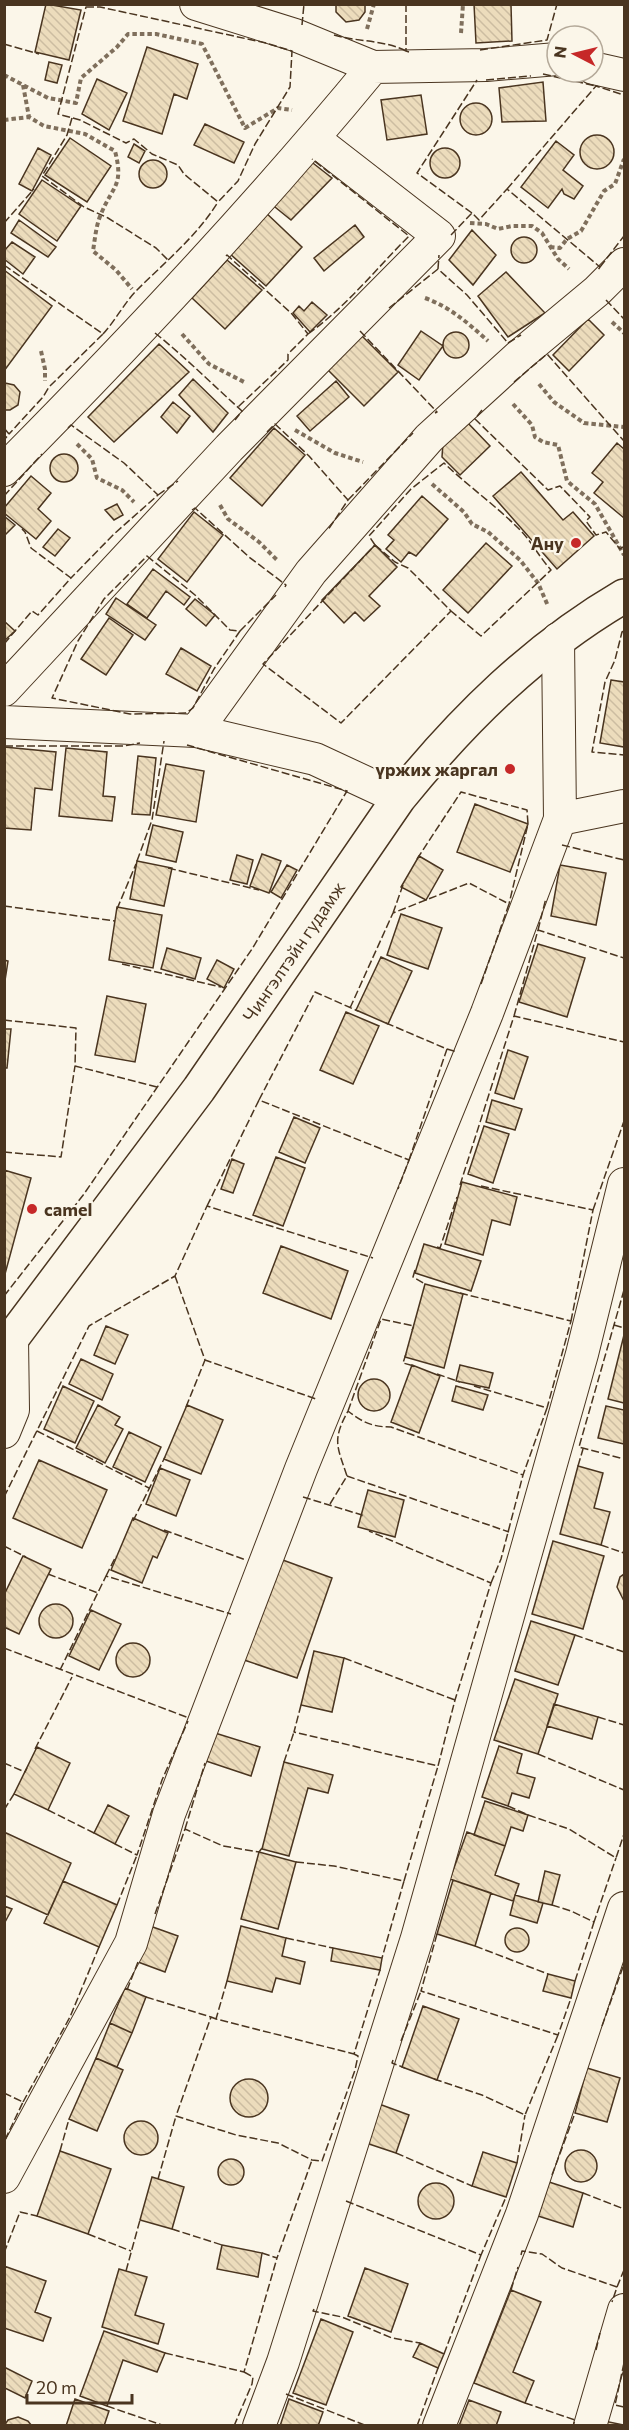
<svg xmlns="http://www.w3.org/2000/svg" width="629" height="2430" viewBox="0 0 629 2430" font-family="Commissioner,sans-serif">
	<defs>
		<pattern id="building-back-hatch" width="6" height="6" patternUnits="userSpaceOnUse" patternTransform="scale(1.5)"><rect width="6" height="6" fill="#ecdcbc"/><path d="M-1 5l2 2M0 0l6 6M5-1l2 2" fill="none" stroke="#ccbda1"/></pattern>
	</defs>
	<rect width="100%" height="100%" fill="#fbf6e9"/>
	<path fill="url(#building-back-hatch)" stroke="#4a3520" stroke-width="1.5" d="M46,4l35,6 -12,50 -34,-8z
		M336,4h29v8l-6,8 -13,2 -10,-10z
		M474,4h41l-4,1 1,36 -36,2z
		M147,47l51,17 -11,35 -13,-5 -12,40 -39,-13z
		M49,62l13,3 -5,18 -12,-3z
		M97,79l30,14 -18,37 -27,-16z
		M543,82l3,39 -44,1 -3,-34z
		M421,95l6,39 -40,6 -6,-40z
		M460 119a16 16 0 1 1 32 0a16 16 0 1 1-32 0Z
		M205,124l39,18 -10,21 -40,-18z
		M580 152a17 17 0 1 1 34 0a17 17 0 1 1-34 0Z
		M70,138l41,28 -24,36 -42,-27z
		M556,141l18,14 -11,15 20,16 -9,13 -10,-5 -2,-5 -14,19 -27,-21z
		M134,144l11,7 -6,12 -11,-6z
		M38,148l13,7 -19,36 -13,-7z
		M430 163a15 15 0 1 1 30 0a15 15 0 1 1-30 0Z
		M309,160l23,18 -41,42 -21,-17z
		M139 174a14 14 0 1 1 28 0a14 14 0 1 1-28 0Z
		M42,180l39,26 -24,35 -38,-27z
		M263,210l39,37 -36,39 -37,-33z
		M19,220l37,27 -8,10 -37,-24z
		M355,225l9,12 -40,34 -10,-13z
		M472,230l24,25 -23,30 -24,-25z
		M511 250a13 13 0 1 1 26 0a13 13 0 1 1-26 0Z
		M12,242l23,15 -12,17 -19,-15v-8z
		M227,260l35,30 -37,39 -33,-31z
		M4,270l48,36 -48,65z
		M506,272l39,41 -37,24 -30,-41z
		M312,302l15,13 -17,17 -17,-19 6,-7 5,5z
		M588,319l16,16 -35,36 -16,-16z
		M421,331l22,15 -24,34 -21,-15z
		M443 345a13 13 0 1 1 26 0a13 13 0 1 1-26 0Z
		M361,335l37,37 -34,34 -37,-37z
		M159,344l30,28 -75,70 -26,-25z
		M193,379l35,34 -15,19 -34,-37z
		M336,381l13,16 -39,34 -13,-15z
		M5,383l9,2 6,7 -2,13 -8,5h-6z
		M173,402l17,14 -13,17 -16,-16z
		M466,421l24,25 -30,29 -18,-18 1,-14z
		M274,428l31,27 -43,51 -32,-28z
		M617,443l7,6v69l-30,-25 9,-11 -11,-9z
		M50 468a14 14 0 1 1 28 0a14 14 0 1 1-28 0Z
		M521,472l42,48 10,-8 21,24 -37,33 -64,-73z
		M31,476l20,17 -13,16 13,12 -15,18 -32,-26v-5z
		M422,496l26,23 -32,37 -7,-4 -8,10 -15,-13 8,-9 -6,-5z
		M117,504l6,11 -9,5 -9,-10z
		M194,512l29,23 -36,47 -29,-23z
		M4,516l11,9 -11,11z
		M58,529l12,9 -15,18 -12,-9z
		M486,543l26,23 -44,47 -25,-23z
		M375,545l22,22 -28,29 11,10 -16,15 -9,-9 -11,11 -22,-23z
		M153,569l37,28 -6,8 -18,-14 -19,27 -20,-14z
		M116,598l40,27 -11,15 -39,-26z
		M195,599l20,16 -9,11 -20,-17z
		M109,618l24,17 -27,40 -25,-16z
		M4,621l11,10 -11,10z
		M181,648l30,18 -14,25 -31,-17z
		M611,680l13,2v65l-24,-4z
		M4,747l52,5 -4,38 -17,-2 -4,42 -27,-2z
		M66,748l41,4 -4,44 12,1 -3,24 -53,-5z
		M138,756l18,2 -6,57 -18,-1z
		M166,764l38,7 -8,51 -40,-7z
		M475,804l53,20 -18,48 -53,-20z
		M153,825l30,7 -7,30 -30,-7z
		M262,854l19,7 -12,32 -19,-7z
		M237,855l16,5 -6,24 -17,-4z
		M419,856l24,14 -17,30 -25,-13z
		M137,861l35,7 -8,38 -34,-7z
		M287,865l10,5 -16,28 -10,-6z
		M560,865l46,8 -10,52 -45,-9z
		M117,907l45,8 -9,53 -44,-8z
		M401,914l41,14 -14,41 -41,-14z
		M538,944l47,14 -18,59 -48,-15z
		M167,948l34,10 -6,21 -34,-10z
		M381,957l31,14 -24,53 -32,-14z
		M4,960l4,1 -4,26z
		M217,960l17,9 -10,19 -17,-9z
		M107,996l39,8 -11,58 -40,-7z
		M346,1012l33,14 -26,58 -33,-14z
		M4,1029h7l-4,39h-3z
		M508,1050l20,7 -14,42 -19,-6z
		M492,1100l30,9 -7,21 -29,-8z
		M294,1117l26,11 -15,35 -26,-11z
		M484,1126l25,8 -16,49 -25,-9z
		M276,1157l29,11 -22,58 -30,-11z
		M232,1159l12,5 -11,29 -12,-4z
		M4,1170l27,8 -26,96h-1z
		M462,1182l55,15 -7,28 -18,-5 -9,35 -38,-11z
		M424,1244l57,17 -10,30 -56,-18z
		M281,1246l67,25 -17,48 -68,-26z
		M425,1284l38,10 -19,74 -39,-11z
		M106,1326l22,9 -13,29 -21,-9z
		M624,1335v68l-16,-4z
		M81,1359l32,15 -11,26 -33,-16z
		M412,1365l28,11 -21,57 -28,-11z
		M460,1365l33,8 -4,15 -33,-7z
		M358 1395a16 16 0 1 1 32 0a16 16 0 1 1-32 0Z
		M63,1386l31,15 -19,42 -31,-14z
		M456,1386l32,9 -5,15 -31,-9z
		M98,1405l22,12 -5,8 8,4 -18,34 -29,-15z
		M187,1405l36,15 -22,54 -37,-15z
		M606,1406l18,4v34l-26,-6z
		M129,1432l32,15 -16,35 -32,-15z
		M39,1460l68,30 -25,58 -69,-30z
		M578,1466l25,7 -9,35 16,4 -9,33 -41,-11z
		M160,1468l30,12 -14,36 -30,-12z
		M368,1490l36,10 -9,37 -37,-10z
		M133,1518l35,15 -11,25 -4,-2 -11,27 -31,-13z
		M553,1541l51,15 -21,73 -51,-15z
		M23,1556l28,13 -32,65 -15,-7v-32z
		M280,1559l52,19 -35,100 -53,-18z
		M624,1574v27l-7,-14 3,-10z
		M39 1621a17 17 0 1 1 34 0a17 17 0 1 1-34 0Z
		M91,1610l30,14 -22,46 -30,-14z
		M531,1621l44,14 -17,50 -43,-14z
		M116 1660a17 17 0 1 1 34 0a17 17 0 1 1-34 0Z
		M314,1651l30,7 -12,54 -31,-7z
		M515,1679l43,15 -20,60 -44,-14z
		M554,1704l44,13 -6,22 -45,-13z
		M215,1733l45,14 -9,29 -45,-15z
		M499,1746l23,8 -5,19 18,5 -6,20 -17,-5 -4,13 -26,-9z
		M37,1747l33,16 -22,47 -34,-16z
		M284,1762l49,13 -5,18 -20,-5 -19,68 -27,-7z
		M485,1801l43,14 -5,16 -12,-4 -6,19 -31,-11z
		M108,1805l21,11 -14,28 -21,-11z
		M4,1832l67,31 -23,52 -44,-20z
		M467,1832l38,14 -10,29 24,9 -6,17 -63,-22z
		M259,1852l37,10 -18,67 -37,-10z
		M545,1871l15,4 -8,30 -14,-3z
		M453,1880l38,13 -16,53 -38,-12z
		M63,1881l54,24 -18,42 -55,-24z
		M515,1895l28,8 -6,20 -27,-8z
		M4,1906l8,3 -8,15z
		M150,1926l28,10 -13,36 -27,-10z
		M241,1926l45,12 -4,18 23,6 -5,22 -24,-6 -4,14 -45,-11z
		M505 1940a12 12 0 1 1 24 0a12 12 0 1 1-24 0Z
		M333,1948l49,10 -2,12 -49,-9z
		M548,1974l27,7 -4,17 -28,-7z
		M125,1988l21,9 -14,36 -22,-10z
		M423,2006l36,13 -22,61 -35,-13z
		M110,2023l22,10 -15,34 -21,-9z
		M96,2058l27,12 -26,61 -28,-12z
		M587,2068l33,10 -13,44 -32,-9z
		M230 2098a19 19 0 1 1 38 0a19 19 0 1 1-38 0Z
		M379,2104l30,11 -13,38 -30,-10z
		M124 2138a17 17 0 1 1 34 0a17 17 0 1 1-34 0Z
		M565 2166a16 16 0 1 1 32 0a16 16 0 1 1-32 0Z
		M60,2151l51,18 -23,65 -51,-18z
		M483,2152l34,11 -11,34 -34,-11z
		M218 2172a13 13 0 1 1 26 0a13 13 0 1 1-26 0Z
		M152,2177l32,10 -12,42 -32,-9z
		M549,2182l34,11 -10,34 -35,-11z
		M418 2201a18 18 0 1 1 36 0a18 18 0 1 1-36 0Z
		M222,2245l40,8 -4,24 -41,-8z
		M4,2266l42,15 -11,31 16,6 -8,23 -39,-13z
		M365,2268l43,16 -17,48 -43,-16z
		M119,2269l28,8 -12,38 29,9 -6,20 -56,-17z
		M511,2290l30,12 -28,70 21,9 -9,22 -51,-20z
		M321,2319l32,13 -27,73 -33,-12z
		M104,2331l61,22 -8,19 -34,-12 -16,46 -27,-10z
		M420,2343l24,11 -6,14 -25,-11z
		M4,2367l28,14 -7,17 -20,-10 -1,2z
		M75,2399l34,12 -5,15h-38z
		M289,2399l34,13 -5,14h-38z
		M469,2400l32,12 -5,14h-37z
		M18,2417l10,4 4,5h-28l4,-6z
		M604,2421l20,4v1h-21z"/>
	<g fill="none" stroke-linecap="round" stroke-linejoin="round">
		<defs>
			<path id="street" d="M196,4l99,31 78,32 113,-2 71,-6
				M593,68l31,7
				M4,470c128,-129 253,-262 369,-403
				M4,690l225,-242 210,-212 -125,-97
				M4,722l192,9 119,28 84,39
				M196,731l115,-159 118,-134 91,-83 77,-64 27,-27
				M560,819l64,-13
				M4,1338l8,1 1,71 -9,22
				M4,2177l127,-234 38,-129 132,-345 186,-456 73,-194 -2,-180
				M259,2426l24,-64 134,-424 165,-584 42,-170
				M439,2426l83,-212 102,-306
				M590,2426l34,-116"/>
			<g id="secondary">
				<path id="s1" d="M4,1349l195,-260 200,-291c65,-80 136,-150 225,-202"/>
			</g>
		</defs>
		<use href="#street" stroke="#4a3520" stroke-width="34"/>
		<use href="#secondary" stroke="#4a3520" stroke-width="36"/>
		<path stroke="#7f6f5c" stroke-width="4" stroke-dasharray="4.5 3" stroke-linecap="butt" d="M367,29l7,-25
			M461,33l2,-29
			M4,75l44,23 28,5 5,-25 36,-31 11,-13h28l46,10 43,84 33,-20 14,2
			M23,85l6,32 15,9 41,8 30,17c9,35 -2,34 -14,63 -5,11 -6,25 -8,37l23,19 16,19
			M4,120l25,-3
			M470,223l16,1 12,5 14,-3h20l10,7 16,26 11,10
			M550,247l10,1 7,-9 14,-8 23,-40 11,-7 9,-25
			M425,298c25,9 43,25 63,43
			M612,322l12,11
			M182,334l27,30 37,19
			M41,351l4,18v12
			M539,384l15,18 30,21 40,4
			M513,404l19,21 3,12 8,5 15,3 9,36 28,23 29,51
			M295,430l40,23 28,9
			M77,444l15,15 5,19 25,12 12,12
			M432,484l32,28 8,12 16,8 32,28 18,23 10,23
			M220,505l8,14 31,23 19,19"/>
		<use href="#street" stroke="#fbf6e9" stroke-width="32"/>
		<use href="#secondary" stroke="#fbf6e9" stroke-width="33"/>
		<path stroke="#4a3520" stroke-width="1.5" stroke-dasharray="8 3" stroke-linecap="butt" d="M406,4v47l3,1
			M86,7h14l166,36 26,8 -2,36 -35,57 -17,37 -20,21 -34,-28 -6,-9 -26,-11 -18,-15 -8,4 -46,-23 -22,-6z
			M302,25l2,-21
			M334,35c24,7 51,5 72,16
			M4,44l35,10
			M480,50l67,-10 10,-36
			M543,74l53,12
			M486,80l45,-4
			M72,118l-5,17 -25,41 42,31 24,11 48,30 12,12
			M507,189l89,-103 28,9
			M472,213l-55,-40 60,-93
			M4,223l30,-34
			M451,235l21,-22 7,7 28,-31 93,78 -2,3
			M226,256l1,-1 65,59 16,20 -20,20v6l-50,47
			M4,265l99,69 -54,53 -6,10 -34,37
			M600,267l24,-31
			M438,269l1,-14
			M606,300l18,19
			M389,308l49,-39 29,26 41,48
			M360,331l77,81 -2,1
			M155,333c30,24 58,52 87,78l-7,9
			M103,334c12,-13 22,-32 34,-44 28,-28 60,-54 81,-88
			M308,334c39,-28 67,-64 101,-98l-97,-77
			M508,343l13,-8
			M514,382l33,-28 77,87
			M482,410l-7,9 73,71 12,-4 30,31 -4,4 10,14 10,-3 14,17 4,-3
			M4,428l5,6 -5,6
			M68,428l3,-3 53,38 34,32 -44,39 -43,44
			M267,432l8,-8 34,32 39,44 -20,30
			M158,495l20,-14
			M4,496l38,-42
			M348,500l65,-67
			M192,510l3,-2 54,49 37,28 -1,2
			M375,545l20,17 13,6 43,43 -110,112 -78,-59z
			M375,545l-6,-9 42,-47 33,-26c25,24 54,44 78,69 11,12 18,26 29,38l-70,66 -30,-25
			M147,556l48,39 35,35 10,1 -26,38 -21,39 -7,5 -56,1 -78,-16 26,-57 26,-42z
			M240,631l36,-36
			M624,631l-2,1 -7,28 -10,22 -13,70 32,3
			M4,644l28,-33 6,4 33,-37 -40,-30 -6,-16 -3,-3
			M5,746h119l16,-3
			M562,845l62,15
			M417,859l44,-67 66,18 1,14 -19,80
			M137,861l15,-41 12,-79
			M168,868l91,22
			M4,906l111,15
			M117,909l19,-45
			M393,913l10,-28
			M538,930l8,-32
			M122,964l99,23
			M350,1008l43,-95 76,-30 40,21 -29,83
			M514,1016l24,-86 86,28
			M4,1020l72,8 -1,38 82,21
			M386,1023l61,26 -38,111
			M447,1049l10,3
			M259,1100l56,-108 43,19
			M4,1152l57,5 14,-91
			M460,1185l54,-169 110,26
			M481,1186l112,24 -22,111
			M207,1206l52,-106 150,60 -11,29
			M593,1210l31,-89
			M437,1247l3,1 17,-51
			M415,1270l-2,7 12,7
			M175,1276l30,84 111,39
			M624,1290l-45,157 45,12
			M460,1293l111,28 -24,87
			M4,1296l80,-102 168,-245 95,-158 -160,-46
			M614,1325l10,3
			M406,1354l-3,9 11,3
			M437,1374l23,8
			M186,1407l19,-47
			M348,1411l33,-92 33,7 -2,4
			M37,1431l112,57
			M578,1466l5,-17
			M347,1476l162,56
			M4,1497l85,-171 86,-50 32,-70 166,52
			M303,1497l59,18 -1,3
			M330,1504l17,-28c-10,-30 -15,-36 1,-65 14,11 24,16 43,16l132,48 24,-67 -73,-22
			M133,1521l32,-64
			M164,1530l82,30
			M601,1545l23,8
			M4,1546l22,11
			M48,1574l50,19
			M106,1576l10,-20
			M491,1583l10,-24 22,-84
			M575,1635l49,17
			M4,1648l185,70
			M344,1658l111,42
			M60,1670l46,-94 125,38
			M301,1705l-7,27 144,34 17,-66 36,-117 -122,-52
			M598,1717l26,8
			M35,1749l37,-72
			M538,1754l86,36
			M284,1762l10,-30
			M4,1763l21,9 2,-4
			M508,1806l20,9 41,14 47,29 8,-24
			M4,1810l10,-16
			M48,1810l46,23
			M185,1829l20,-66
			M115,1844l22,11 25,-75 26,-59
			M296,1862l38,4 70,15 -22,77
			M404,1881l34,-115
			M117,1905l20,-50
			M552,1905l19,6 23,11 22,-64
			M155,1914l30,-85 38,17 36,6 3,-4
			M437,1934l-16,57 137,44 13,-37
			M286,1938l47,10
			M475,1946l73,28
			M227,1981l-11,38 138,35 26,-84
			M575,1981l19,-59
			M127,1990l11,-28
			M146,1997l65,20
			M216,2019l-5,-2 -35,99 60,19 42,8 34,17 10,1 33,-91 3,-14 -4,-2
			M602,2026l22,-62
			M401,2041l20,-50
			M393,2060l-1,3 13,5
			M434,2079l48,16 43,20 33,-80
			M4,2093l19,9 -19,40
			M23,2102l47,-85 29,-70
			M60,2151l9,-32
			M396,2153l76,33
			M517,2163l8,-48
			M552,2175l23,-62
			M158,2179l18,-63
			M583,2193l41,16
			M346,2201l135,54 25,-58
			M172,2229l50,16
			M88,2234l43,17
			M4,2253l16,-41 17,4
			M262,2253l15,5 35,-98
			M521,2255l1,-4 20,3 20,14 55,19 -5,15
			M126,2271l14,-51
			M617,2287l7,-17
			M511,2290l7,-23
			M314,2309l-1,2 29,6 50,21 28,5
			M596,2350l4,-17
			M165,2353l79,19 33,-114
			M444,2354l37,-99
			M624,2363l-9,42 9,2
			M286,2394l81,32
			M525,2403l50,17 -2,6
			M107,2406l58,20
			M234,2426l18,-42 1,-7 -9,-5
			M417,2426l21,-58"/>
	</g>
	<g fill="#c62828" stroke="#fbf6e9" stroke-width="2">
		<circle cx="576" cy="543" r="6"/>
		<circle cx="510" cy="769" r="6"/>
		<circle cx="32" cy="1209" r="6"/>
	</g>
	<g text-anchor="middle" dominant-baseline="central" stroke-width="4.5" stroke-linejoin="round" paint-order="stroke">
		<g font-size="18" font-weight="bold" fill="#4a3520" stroke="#fbf6e9" text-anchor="end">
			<text x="564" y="543">Ану</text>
			<text x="498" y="769">үржих жаргал</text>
			<text x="44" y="1209" text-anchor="start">camel</text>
		</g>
		<g font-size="18" fill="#4a3520" stroke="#fbf6e9">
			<text stroke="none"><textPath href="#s1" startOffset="492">Чингэлтэйн гудамж</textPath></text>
		</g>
	</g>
	<rect width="629" height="2430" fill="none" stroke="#4a3520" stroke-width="12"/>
	<g transform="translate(575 54) rotate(277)"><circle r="28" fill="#fbf6e9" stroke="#b4a999" stroke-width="1.5"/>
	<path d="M0-4.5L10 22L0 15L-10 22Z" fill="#c62828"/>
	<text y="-9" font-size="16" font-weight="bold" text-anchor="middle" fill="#4a3520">N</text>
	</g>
	<path d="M27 2394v9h105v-9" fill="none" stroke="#4a3520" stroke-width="3"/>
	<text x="36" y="2394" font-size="18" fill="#4a3520" stroke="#fbf6e9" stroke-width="4.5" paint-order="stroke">20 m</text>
</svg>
